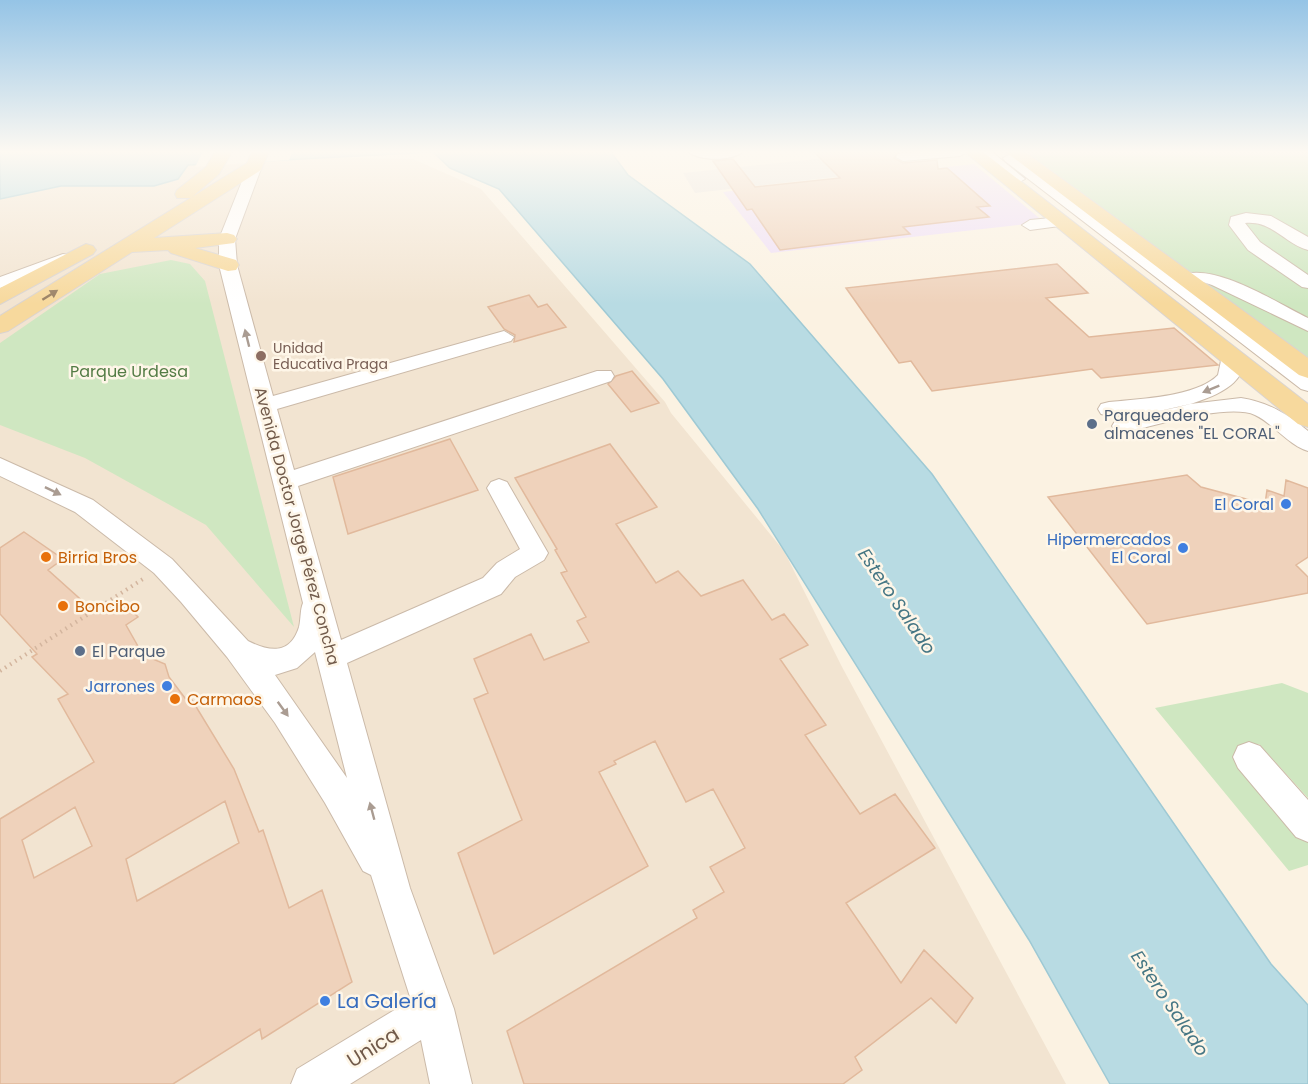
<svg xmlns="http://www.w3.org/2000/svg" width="1308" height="1084" viewBox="0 0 1308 1084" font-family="Poppins,sans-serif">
	<rect width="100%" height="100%" fill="#fbf2e2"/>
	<path fill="#f2e4d1" d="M299,157l114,2 68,30 184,213 6,11 113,138 57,114 225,419h-1066v-885l61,-13h93l23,-7 10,-14z"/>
	<path fill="#eae4dd" d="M884,152l21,17 -210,24 -12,-20z"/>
	<path fill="#efdff7" d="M974,164l70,58 -273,31 -48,-61z"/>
	<path fill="#cfe7c1" d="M1023,152h285v210z
		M171,260l19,4 15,17 89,346 -88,-102 -121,-67 -85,-33v-82l100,-69z
		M1282,683l26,10v105l-49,-54 -18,7 67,82v32l-19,6 -134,-163z"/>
	<path fill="#b8dbe3" stroke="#9ec9d4" stroke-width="1.5" d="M0,152h433l-245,13 -10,14 -24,7h-93l-61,13z
		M433,152h178l17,23 122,89 182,210 339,490 37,41v79h-198l-81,-144 -271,-431 -95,-130 -164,-190 -49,-21z"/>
	<path fill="#fbf2e2" d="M203,152h89l-3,8 -94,7z"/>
	<path fill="#efd2bb" stroke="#e1b99c" stroke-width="1.5" fill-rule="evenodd" d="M814,152h84l-4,6 9,5 34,-3 1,9 9,-1 43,38 -13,1 12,10 -86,10 7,7 -130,16 -28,-41 -5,1 -34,-49 20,-2 22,28 85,-9z
		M1057,264l31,29 -42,5 43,39 85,-9 44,37 -117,13 -9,-9 -160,22 -21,-30 -12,2 -53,-75z
		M529,295l9,12 9,-3 19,23 -52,15 1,-7 -11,-6 -16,-22z
		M632,371l27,32 -28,9 -23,-28 8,-8z
		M450,439l28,51 -130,44 -15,-57z
		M610,444l47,63 -41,17 40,59 22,-12 23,25 42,-16 29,40 12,-6 24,31 -28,14 46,66 -21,10 55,79 35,-20 40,54 -89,55 55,80 23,-33 49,48 -17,25 -25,-25 -76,59 7,13 -19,14h-319l-17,-53 190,-113 -4,-8 31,-18 -14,-25 35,-19 -32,-59 -27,13 -31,-61 -41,20 2,3 -17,8 49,94 -154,88 -36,-101 64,-33 -48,-121 14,-6 -14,-34 57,-25 13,26 45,-18 -12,-21 9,-4 -25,-44 6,-2 -12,-21 2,-1 -42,-71z
		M1187,475l14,12 64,17 2,-14 17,6 2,-16 22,8v69l-12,8 12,12v16l-161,31 -99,-127z
		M24,532l39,27 -15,11 49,44 23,-15 18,18 -12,8 17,30 22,9 4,13 19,25 4,-2 42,69 25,63 4,-2 26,78 33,-18 30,92 -90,57 -2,-10 -87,55h-173v-265l94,-57 -36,-63 10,-5 -36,-37 5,-3 -37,-40v-66zM225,801l14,42 -102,58 -11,-42zM75,807l17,39 -58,32 -12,-38z"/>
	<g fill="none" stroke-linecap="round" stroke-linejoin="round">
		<defs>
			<path id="minor" d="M689,152h53c-9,9 -44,9 -53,0z
				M915,152h52l-7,4 -57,5 -7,-4 2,-3z
				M976,152h16l33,27 -7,4 -5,-1z
				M1010,154l168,123c32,-18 99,26 130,41v13l-96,-46 -9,-3 -15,2 120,90v17l-7,-2 -296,-228 -2,-3z
				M255,162l7,4 -27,73 2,26 36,131 231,-65 10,6 -3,4 -234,68 17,61 303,-99h14l3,5 -3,5 -313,105 43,154 142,-62 14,-15 23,-14 -33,-61 4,-6 8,-3 8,3 41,71 -4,7 -29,17 -14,17 -154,69 63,225 44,121 18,75h-42l-9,-44 -71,44h-59l6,-15 114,-69 -40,-125 -8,-4 -38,-68 -50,-80 -48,-66 -46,-55 -27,-29 -79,-61 -75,-36v-18l93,42 79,59 76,82c20,10 42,15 51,-14 2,-8 1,-17 4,-24l-84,-338v-26l29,-73zM315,652l32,126 -72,-103 22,-7z
				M1246,213l25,3 37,21v13c-23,-6 -36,-30 -63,-27l15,19 48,33v13l-6,-1 -54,-37 -19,-25 2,-8z
				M1061,217l8,5 -2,3 -37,5 -8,-5 8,-5z
				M63,254l6,1 3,4 -3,4 -69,25v-11z
				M1230,349l7,2c34,49 -110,70 -136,63l-3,-5 3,-5 8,-2c29,-3 88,-5 109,-27l5,-24z
				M1241,398c27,4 46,16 67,33v20c-20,-6 -34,-27 -53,-36 -27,-12 -102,11 -132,18l-8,-2 -3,-5 3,-5 75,-17z
				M1249,742l11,4 48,54v42l-12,-5 -58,-69 -5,-11 5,-11z"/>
			<path id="major" d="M215,152h17l-13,22 -28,24h-14l-2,-4 2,-4 29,-23z
				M252,152h17l-8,18 -107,68 73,-5 7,2 3,4 -3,4 -39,5 41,12 3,5 -3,5 -8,1 -57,-18 -3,-3 -36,2 -124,79 -8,2v-17l247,-153z
				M965,152h18l325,252v23l-10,-3z
				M1006,152h19l283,206v20l-9,-3z
				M86,244l7,2 3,4 -3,4 -93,50v-16z"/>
		</defs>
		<use href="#minor" stroke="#cbbaa9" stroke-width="2"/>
		<use href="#major" stroke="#dad4d0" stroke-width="2"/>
		<path stroke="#d3b59e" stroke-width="4" stroke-dasharray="1.5 4.5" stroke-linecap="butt" d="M0,671l143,-92"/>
		<use href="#minor" fill="#fff" fill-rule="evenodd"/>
		<use href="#major" fill="#f7d99d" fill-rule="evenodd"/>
	</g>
	<defs><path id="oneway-solid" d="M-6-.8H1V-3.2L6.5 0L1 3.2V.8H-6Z" transform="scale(1.5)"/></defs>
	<use fill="#998063" href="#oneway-solid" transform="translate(50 295) rotate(-32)"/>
	<g fill="#aa9c92">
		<use href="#oneway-solid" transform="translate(247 338) rotate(-104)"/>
		<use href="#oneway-solid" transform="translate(1211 389) rotate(158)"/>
		<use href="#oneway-solid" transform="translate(53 491) rotate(26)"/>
		<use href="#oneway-solid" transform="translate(283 709) rotate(54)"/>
		<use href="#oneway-solid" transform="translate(372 811) rotate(-105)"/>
	</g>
	<linearGradient id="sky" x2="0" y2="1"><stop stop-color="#95c4e6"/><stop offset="0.5" stop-color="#fdf9f2"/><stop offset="1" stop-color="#fdf9f2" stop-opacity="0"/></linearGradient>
	<rect width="1308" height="304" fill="url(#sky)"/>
	<circle fill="#8d6e63" stroke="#fef6e8" stroke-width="2" cx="261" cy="356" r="6"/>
	<g fill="#5c6f8a" stroke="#fef6e8" stroke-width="2">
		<circle cx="1092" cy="424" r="6"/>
		<circle cx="80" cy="651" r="6"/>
	</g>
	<g fill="#3f7fe0" stroke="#fef6e8" stroke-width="2">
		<circle cx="1286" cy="504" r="6"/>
		<circle cx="1183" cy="548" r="6"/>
		<circle cx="167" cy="686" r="6"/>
		<circle cx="325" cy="1001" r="6"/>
	</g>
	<g fill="#e8710a" stroke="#fef6e8" stroke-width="2">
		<circle cx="46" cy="557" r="6"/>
		<circle cx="63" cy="606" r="6"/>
		<circle cx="175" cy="699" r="6"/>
	</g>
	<g text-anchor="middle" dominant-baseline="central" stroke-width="5" stroke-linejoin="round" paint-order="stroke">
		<g font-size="14" fill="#785e54" stroke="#fef6e8" text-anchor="start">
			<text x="273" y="348">Unidad<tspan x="273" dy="16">Educativa Praga</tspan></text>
		</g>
		<g font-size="16" fill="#537c45" stroke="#fef6e8">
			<text x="129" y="371">Parque Urdesa</text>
		</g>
		<g font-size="16" fill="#4e5e75" stroke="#fef6e8" text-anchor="start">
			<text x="1104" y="415">Parqueadero<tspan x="1104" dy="18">almacenes "EL CORAL"</tspan></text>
			<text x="92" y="651">El Parque</text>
		</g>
		<g font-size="16" fill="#366cbe" stroke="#fef6e8" text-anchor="end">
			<text x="1274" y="504">El Coral</text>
			<text x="1171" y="539">Hipermercados<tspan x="1171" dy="18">El Coral</tspan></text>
			<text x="155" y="686">Jarrones</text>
		</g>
		<g font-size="16" fill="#715a4a" stroke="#fef6e8">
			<text transform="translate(297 526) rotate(75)">Avenida Doctor Jorge Pérez Concha</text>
		</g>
		<g font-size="16" fill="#c56008" stroke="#fef6e8" text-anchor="start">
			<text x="58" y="557">Birria Bros</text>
			<text x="75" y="606">Boncibo</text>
			<text x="187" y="699">Carmaos</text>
		</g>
		<g font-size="18" font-style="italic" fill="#457684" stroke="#fef6e8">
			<text transform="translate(897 601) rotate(56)">Estero Salado</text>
			<text transform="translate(1170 1003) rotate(56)">Estero Salado</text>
		</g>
		<g font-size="20" fill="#366cbe" stroke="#fef6e8" text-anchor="start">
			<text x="337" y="1001">La Galería</text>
		</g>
		<g font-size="20" fill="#715a4a" stroke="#fef6e8">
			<text transform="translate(373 1047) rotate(-32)">Unica</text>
		</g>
	</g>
</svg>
